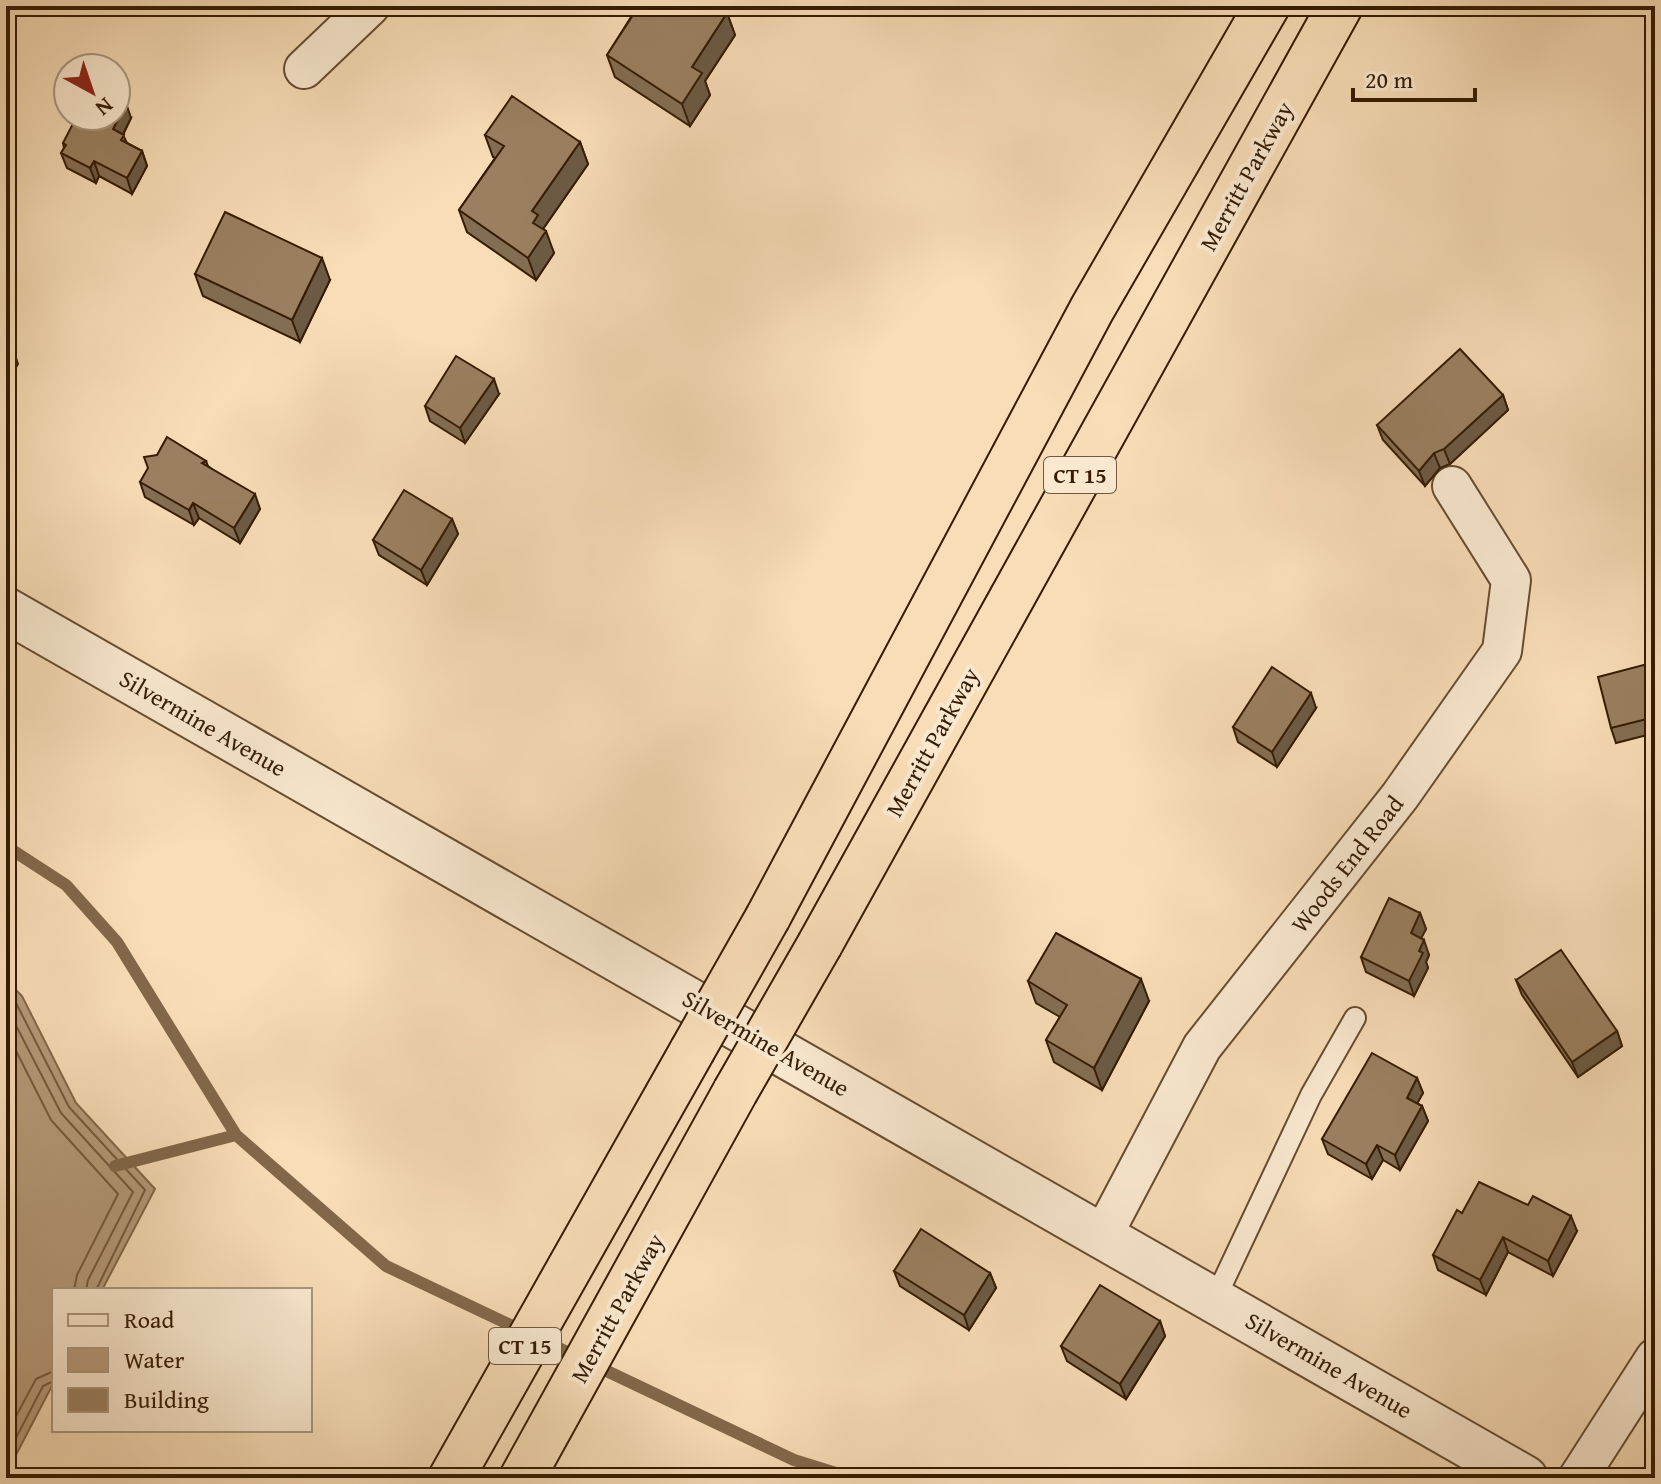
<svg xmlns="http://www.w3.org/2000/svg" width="1661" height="1484" viewBox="0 0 1661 1484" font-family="'Gentium Book Plus',serif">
	<rect width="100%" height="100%" fill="#f8ddb7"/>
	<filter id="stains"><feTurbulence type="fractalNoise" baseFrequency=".0025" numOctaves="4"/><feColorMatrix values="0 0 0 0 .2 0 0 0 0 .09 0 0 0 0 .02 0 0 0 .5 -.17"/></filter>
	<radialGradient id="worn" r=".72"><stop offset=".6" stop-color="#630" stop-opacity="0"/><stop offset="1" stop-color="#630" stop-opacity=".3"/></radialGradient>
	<path fill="#b69b7a" stroke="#82684a" stroke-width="2" d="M6,980l16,16 54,107 79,86 -53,101h-48v92l-48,92z"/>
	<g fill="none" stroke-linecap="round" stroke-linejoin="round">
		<path stroke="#765c3e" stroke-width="2" d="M6,992l9,9 54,106 76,83 -49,100
			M6,1006l55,107 72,79 -45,88 -2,10
			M6,1031l45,89 67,74 -41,81 -3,15
			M6,1435l30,-56 18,-8
			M6,1457l37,-71 11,-5"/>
		<path stroke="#82684a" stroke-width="12" d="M6,846l60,39 51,57 119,193 150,131 408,194 58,18
			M115,1166l121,-31"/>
		<defs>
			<path id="service" d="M1215,1299l96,-204 44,-77"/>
			<path id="minor" d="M304,69l66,-63
				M1103,1235l99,-188 198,-251 102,-145 9,-71 -59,-94
				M1578,1478l77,-120"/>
			<path id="tertiary" d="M6,610l1519,868"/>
			<path id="motorway" d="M768,917l324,-608 175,-303
				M820,944l520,-938
				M451,1478l241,-427
				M522,1478l213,-386"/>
		</defs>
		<use href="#service" stroke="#664c30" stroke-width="24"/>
		<use href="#minor" stroke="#664c30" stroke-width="42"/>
		<use href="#tertiary" stroke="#664c30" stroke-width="48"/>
		<use href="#motorway" stroke="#351c03" stroke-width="48"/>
		<use href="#service" stroke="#fae9d0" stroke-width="20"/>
		<use href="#minor" stroke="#fae9d0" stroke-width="38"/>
		<use href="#tertiary" stroke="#fae9d0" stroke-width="44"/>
		<use href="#motorway" stroke="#f8ddb7" stroke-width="44"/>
		<defs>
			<path id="motorway-bridge" d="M692,1051l76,-134
				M735,1092l85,-148"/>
		</defs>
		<use href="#motorway-bridge" stroke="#351c03" stroke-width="48" stroke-linecap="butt"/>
		<use href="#motorway-bridge" stroke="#f8ddb7" stroke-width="44"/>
	</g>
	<path fill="#846e53" stroke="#351c03" stroke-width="2" d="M628,7l99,6 8,22 -30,46 5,14 -20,31 -75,-49 -8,-22 24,-38z
		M131,118l-8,17 4,8 15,8 5,15 -15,28 -33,-18 -3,7 -29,-15 -6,-15 3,-5 -1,-5z
		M485,135l95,7 8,22 -45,65 11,24 -18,27 -69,-48 -8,-22 36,-52 -2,-1z
		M195,274l135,6 -30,62 -97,-46z
		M499,394l-34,49 -35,-22 -5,-15z
		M1503,395l5,15 -58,54 -10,4 -15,18 -42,-46 -6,-15z
		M206,461l2,5 52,43 -20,34 -41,-25 -5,7 -49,-28 -5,-15z
		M452,519l6,15 -31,51 -48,-30 -6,-15z
		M1655,662v71l-39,10 -5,-15z
		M1316,708l-39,59 -39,-25 -5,-15z
		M1420,913l6,16 -5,9 8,17 -3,7 2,6 -14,28 -48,-24 -5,-15z
		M1516,980l101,51 5,15 -44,31 -56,-82z
		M1028,981l121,20 -47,89 -48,-28 -8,-22 14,-23 -24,-14z
		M1417,1078l6,15 -6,10 5,3 6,15 -28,49 -17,-10 -11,19 -44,-25 -6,-15z
		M1462,1213l115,18 -24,45 -45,-24 -22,43 -48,-25 -5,-15z
		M894,1271l96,2 6,15 -27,42 -69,-44z
		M1160,1321l5,15 -39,63 -59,-38 -6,-15z"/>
	<path fill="#6c5a44" stroke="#351c03" stroke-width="2" d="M727,13l8,22 -30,46 5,14 -20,31 -8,-22 10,-37z
		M126,103l5,15 -13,26 -5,-15z
		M580,142l8,22 -45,65 3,2 8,22 -18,27 -8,-22 5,-35 -1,-12z
		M142,151l5,15 -15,28 -5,-16z
		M94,161l5,15 -3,7 -6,-15z
		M322,258l8,22 -30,62 -8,-22z
		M13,349l5,15 -12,21v-24z
		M494,379l5,15 -34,49 -5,-15z
		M1503,395l5,15 -58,54 -6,-15z
		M1434,453l6,15 -15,18 -6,-15z
		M255,494l5,15 -20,34 -6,-15z
		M193,503l6,15 -5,7 -5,-15z
		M452,519l6,15 -31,51 -6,-15z
		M1311,693l5,15 -39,59 -5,-15z
		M1420,913l6,16 -10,19 -5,-15z
		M1424,940l5,15 -3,7 2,6 -14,28 -5,-15 10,-30z
		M1141,979l8,22 -47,89 -8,-22z
		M1617,1031l5,15 -44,31 -6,-15z
		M1417,1078l6,15 -11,20 -5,-15z
		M1422,1106l6,15 -28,49 -5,-15z
		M1377,1145l6,15 -11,19 -6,-15z
		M1571,1216l6,15 -24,45 -5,-15z
		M1503,1237l5,15 -22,43 -6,-15z
		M990,1273l6,15 -27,42 -5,-15z
		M1160,1321l5,15 -39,63 -6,-15z"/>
	<path fill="#9a8061" stroke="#351c03" stroke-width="2" d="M628,6h88l11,7 -35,54 10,6 -20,31 -75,-49 28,-43 -7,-5z
		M512,96l68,46 -48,69 6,4 -5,8 13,8 -18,27 -69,-48 45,-64 -19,-11z
		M116,97l10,6 -13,26 11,6 -3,5 21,11 -15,27 -33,-17 -4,7 -29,-15 5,-8 -3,-2 14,-27h39z
		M225,212l97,46 -30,62 -97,-46z
		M6,345l7,4 -7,12z
		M1460,349l43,46 -59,54 -10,4 -15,18 -42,-46z
		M456,356l38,23 -34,49 -35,-22z
		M167,437l39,24 -4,2 53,31 -21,34 -41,-25 -4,7 -49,-28 8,-14 -4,-11 13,-2z
		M404,490l48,29 -31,51 -48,-30z
		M1655,662v55l-44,11 -13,-51z
		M1272,667l39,26 -39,59 -39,-25z
		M1389,898l31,15 -9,20 13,7 -5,11 4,2 -14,28 -48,-24z
		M1056,933l85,46 -47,89 -48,-28 21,-35 -39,-24z
		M1561,950l56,81 -45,31 -56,-82z
		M1372,1053l45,25 -10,20 15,8 -27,49 -18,-10 -11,19 -44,-25z
		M1479,1182l49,23 5,-9 38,20 -23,45 -45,-24 -23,43 -47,-25 24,-45 5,3z
		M921,1229l69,44 -26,42 -70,-44z
		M1100,1285l60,36 -40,63 -59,-38z"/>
	<g text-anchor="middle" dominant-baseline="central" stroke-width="8" stroke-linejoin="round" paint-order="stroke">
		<g fill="#fae9d0" stroke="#705a40" stroke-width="2">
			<rect x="1044" y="457" width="72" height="36" rx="6"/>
			<rect x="489" y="1328" width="72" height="36" rx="6"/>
		</g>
		<g font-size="22" font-weight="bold" fill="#351c03">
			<text x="1080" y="475">CT 15</text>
			<text x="525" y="1346">CT 15</text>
		</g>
		<g font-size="24" fill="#351c03" stroke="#fae9d0">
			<text transform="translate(1246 176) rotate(-61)">Merritt Parkway</text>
			<text transform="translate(203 723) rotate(30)">Silvermine Avenue</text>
			<text transform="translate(932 742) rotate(-61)">Merritt Parkway</text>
			<text transform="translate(1347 864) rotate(-52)">Woods End Road</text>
			<text transform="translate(766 1043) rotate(30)">Silvermine Avenue</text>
			<text transform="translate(617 1308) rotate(-61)">Merritt Parkway</text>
			<text transform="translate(1329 1365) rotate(30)">Silvermine Avenue</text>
		</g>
	</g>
	<rect width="1661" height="1484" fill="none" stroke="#f8ddb7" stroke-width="32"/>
	<rect x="8" y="8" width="1645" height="1468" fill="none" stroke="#351c03" stroke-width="4"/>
	<rect x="16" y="16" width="1629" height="1452" fill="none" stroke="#351c03" stroke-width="2"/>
	<rect x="52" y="1288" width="260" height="144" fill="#fae9d0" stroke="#ab977e" stroke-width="2"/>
	<rect x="68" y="1314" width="40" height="12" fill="#fae9d0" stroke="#ab977e" stroke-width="2"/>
	<text x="124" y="1328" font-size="24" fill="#351c03">Road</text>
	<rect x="68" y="1348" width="40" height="24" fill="#b69b7a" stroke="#ab977e" stroke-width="2"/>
	<text x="124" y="1368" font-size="24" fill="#351c03">Water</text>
	<rect x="68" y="1388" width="40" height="24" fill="#9a8061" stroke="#ab977e" stroke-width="2"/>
	<text x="124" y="1408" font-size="24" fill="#351c03">Building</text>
	<g transform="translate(92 92) rotate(140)"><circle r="38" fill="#fae9d0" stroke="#ab977e" stroke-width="2"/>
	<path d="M0-6L14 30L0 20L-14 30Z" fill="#8f2418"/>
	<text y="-12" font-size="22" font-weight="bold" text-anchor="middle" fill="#351c03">N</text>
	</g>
	<path d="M1353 88v12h122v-12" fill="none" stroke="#351c03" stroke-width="4"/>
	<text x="1365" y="88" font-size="24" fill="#351c03" stroke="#fae9d0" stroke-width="6" paint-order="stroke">20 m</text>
	<rect width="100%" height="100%" filter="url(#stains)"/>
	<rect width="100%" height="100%" fill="url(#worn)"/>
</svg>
